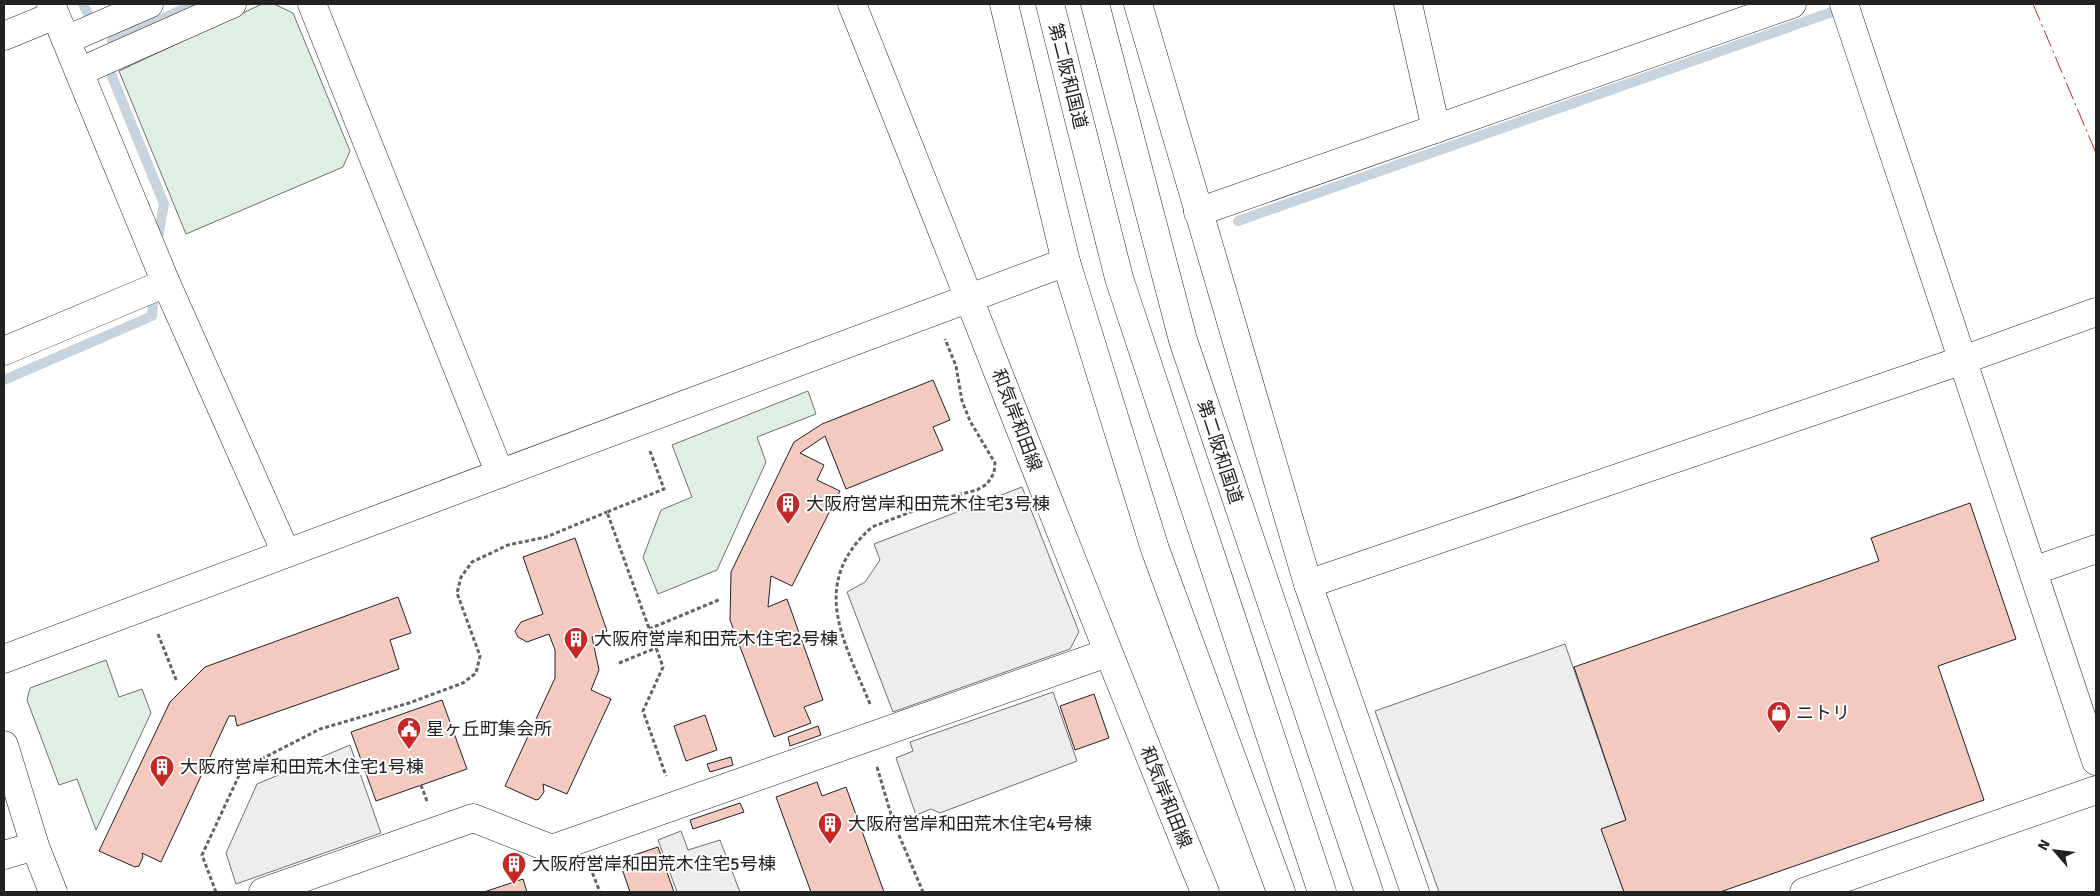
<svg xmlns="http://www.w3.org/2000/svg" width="2100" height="896" viewBox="0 0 2100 896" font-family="Signika,'Noto Sans JP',sans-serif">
	<rect width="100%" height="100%" fill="#fff"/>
	<path fill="#e0efe3" stroke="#6f6f6f" d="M262,4h12l19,9 57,138 -7,16 -157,67 -67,-163z
		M808,391l8,23 -59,23 9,25 -49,108 -59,24 -15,-37 18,-47 31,-13 -20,-52z
		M106,660l13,37 23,-8 9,24 -55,117 -19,-51 -18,6 -32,-85 3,-12z"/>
	<path fill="#ededed" stroke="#6f6f6f" d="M1022,487l57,145 -9,17 -177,63 -46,-120 18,-10 15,-22 -6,-16z
		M1565,644l61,176 -24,9 22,63h-185l-64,-181z
		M1053,692l24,69 -137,52 -9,-4 -15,6 -20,-57 17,-7 -3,-9z
		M350,745l31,88 -145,51 -10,-31 31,-69z
		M681,831l7,19 32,-10 20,52h-63l-19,-52z"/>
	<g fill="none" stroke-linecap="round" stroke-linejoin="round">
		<path stroke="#c7d3dd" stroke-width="10" d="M83,4l5,10
			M112,41l83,-37
			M111,74l53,130 -7,40
			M1238,221l594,-209
			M4,380l148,-64 2,-25"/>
	</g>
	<path fill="#f3c9c0" stroke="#222" d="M933,380l17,40 -17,7 10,23 -97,39 -21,-53 -25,17 24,12 -7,15 23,11 -48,95 -21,-10 -3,31 19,-8 36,101 -19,7 7,16 -37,14 -44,-117 1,-48 63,-130 28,-18z
		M1970,503l46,136 -78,27 46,134 -264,92h-96l-23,-63 25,-9 -52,-153 305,-106 -8,-23z
		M575,538l32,93 -15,6 7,33 -8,20 20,9 -44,95 -24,-10 1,8 -5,7 -3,1 -31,-14 50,-108v-28l-6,-16 -22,8 -9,-5 -3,-6 6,-9 22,-8 -20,-57z
		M398,597l13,36 -21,7 9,29 -162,57 -2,-10h-6l-68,146 -19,-9 1,4 -4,9 -4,1 -36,-16 71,-149 35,-35z
		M1094,694l15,44 -34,12 -15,-44z
		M442,700l25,69 -91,32 -25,-69z
		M705,715l12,35 -31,11 -12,-35z
		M818,726l3,9 -31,11 -2,-9z
		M731,757l2,8 -23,7 -3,-8z
		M817,782l5,14 24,-9 38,105h-73l-35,-95z
		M740,803l4,9 -51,17 -3,-9z
		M658,847l16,45h-44l-11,-32z
		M523,879l4,13h-43z"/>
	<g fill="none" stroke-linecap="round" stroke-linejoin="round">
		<defs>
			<path id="minor" d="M51,4l115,279 120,270
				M312,4l188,470
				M1408,4l28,125
				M1844,4l252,757
				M4,36l51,-21
				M66,40l83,-36
				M79,72l153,-68
				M1198,212l594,-208
				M4,351l162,-68
				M2033,571l63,-22
				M1308,584l655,-224 133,-48
				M4,659l1062,-397
				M4,745l31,101 18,46
				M4,855l31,-9
				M263,892l210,-74 79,31 555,-196
				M1804,892l292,-102"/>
			<path id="major" d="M852,4c119,295 232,593 353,888"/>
			<path id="highway" d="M1004,4l62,258 89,287 126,343
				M1050,4l69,274 203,614
				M1095,4l88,336 186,552
				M1138,4l170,580 107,308"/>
		</defs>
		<use href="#minor" stroke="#222" stroke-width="29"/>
		<use href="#major" stroke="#222" stroke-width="29"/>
		<use href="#highway" stroke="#222" stroke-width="29"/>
		<path stroke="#646464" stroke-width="3" stroke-dasharray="4 2.5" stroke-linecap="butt" d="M650,451l14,38 -57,23 56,155 -20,44 23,65
			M649,629l72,-30
			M158,634l19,48
			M619,663l37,-15
			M870,704c-26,-64 -62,-120 2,-177l77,-30 28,-7 10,-6 7,-11 1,-10 -25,-42 -8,-20 -6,-35 -11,-27
			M877,767l16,54 30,71
			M421,785l6,16
			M590,867l10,25
			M216,892l-14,-37 40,-86 78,-40 89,-26 54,-20 13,-10 4,-17 -23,-63 4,-16 11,-15 36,-17 38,-8 61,-25"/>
		<use href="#minor" stroke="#fff" stroke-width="28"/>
		<use href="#major" stroke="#fff" stroke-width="28"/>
		<use href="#highway" stroke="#fff" stroke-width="28"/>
		<path stroke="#c62828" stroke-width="1" stroke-dasharray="18 4 2.5 4" stroke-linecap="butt" d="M2033,4l63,149"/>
	</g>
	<defs>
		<symbol id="building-pin" viewBox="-11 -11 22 30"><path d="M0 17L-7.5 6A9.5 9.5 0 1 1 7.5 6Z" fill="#c62828" stroke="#fff"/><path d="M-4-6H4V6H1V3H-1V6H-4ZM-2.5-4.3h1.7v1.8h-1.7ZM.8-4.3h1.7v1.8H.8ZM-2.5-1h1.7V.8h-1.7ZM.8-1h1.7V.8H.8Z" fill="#fff"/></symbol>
		<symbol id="shop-pin" viewBox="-11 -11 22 30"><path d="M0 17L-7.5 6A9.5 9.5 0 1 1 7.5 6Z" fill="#c62828" stroke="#fff"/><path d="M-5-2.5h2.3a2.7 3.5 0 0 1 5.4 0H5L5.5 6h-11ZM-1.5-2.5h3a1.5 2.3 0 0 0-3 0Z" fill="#fff"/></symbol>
		<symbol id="civic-pin" viewBox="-11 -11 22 30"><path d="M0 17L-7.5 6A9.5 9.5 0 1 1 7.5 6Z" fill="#c62828" stroke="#fff"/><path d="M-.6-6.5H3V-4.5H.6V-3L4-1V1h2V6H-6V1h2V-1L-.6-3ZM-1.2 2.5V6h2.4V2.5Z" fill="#fff"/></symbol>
	</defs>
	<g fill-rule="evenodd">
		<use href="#building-pin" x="774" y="490" width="28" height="38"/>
		<use href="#building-pin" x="562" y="625" width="28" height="38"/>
		<use href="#shop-pin" x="1765" y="699" width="28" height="38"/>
		<use href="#civic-pin" x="395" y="715" width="28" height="38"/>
		<use href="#building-pin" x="148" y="753" width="28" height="38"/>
		<use href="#building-pin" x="816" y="810" width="28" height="38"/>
		<use href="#building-pin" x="500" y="850" width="28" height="38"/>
	</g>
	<g text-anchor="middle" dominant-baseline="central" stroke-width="4" stroke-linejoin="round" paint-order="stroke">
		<g font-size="18" fill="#222" stroke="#fff">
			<text transform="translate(1068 76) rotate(76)">第二阪和国道</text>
			<text transform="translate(1017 420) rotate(69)">和気岸和田線</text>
			<text transform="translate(1220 452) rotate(72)">第二阪和国道</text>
			<text transform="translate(1166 797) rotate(68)">和気岸和田線</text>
		</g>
		<g font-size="18" fill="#222" stroke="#fff" text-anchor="start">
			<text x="806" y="504">大阪府営岸和田荒木住宅3号棟</text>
			<text x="594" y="639">大阪府営岸和田荒木住宅2号棟</text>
			<text x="1796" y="713">ニトリ</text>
			<text x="426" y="729">星ヶ丘町集会所</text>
			<text x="180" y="767">大阪府営岸和田荒木住宅1号棟</text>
			<text x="848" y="824">大阪府営岸和田荒木住宅4号棟</text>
			<text x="532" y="864">大阪府営岸和田荒木住宅5号棟</text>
		</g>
	</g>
	<rect width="2100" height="896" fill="none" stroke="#222222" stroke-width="10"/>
	<g transform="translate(2055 851) rotate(298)" stroke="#ffffff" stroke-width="4" paint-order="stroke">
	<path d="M0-4L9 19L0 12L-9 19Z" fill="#222222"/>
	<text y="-8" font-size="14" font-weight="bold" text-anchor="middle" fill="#222222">N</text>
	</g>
</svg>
